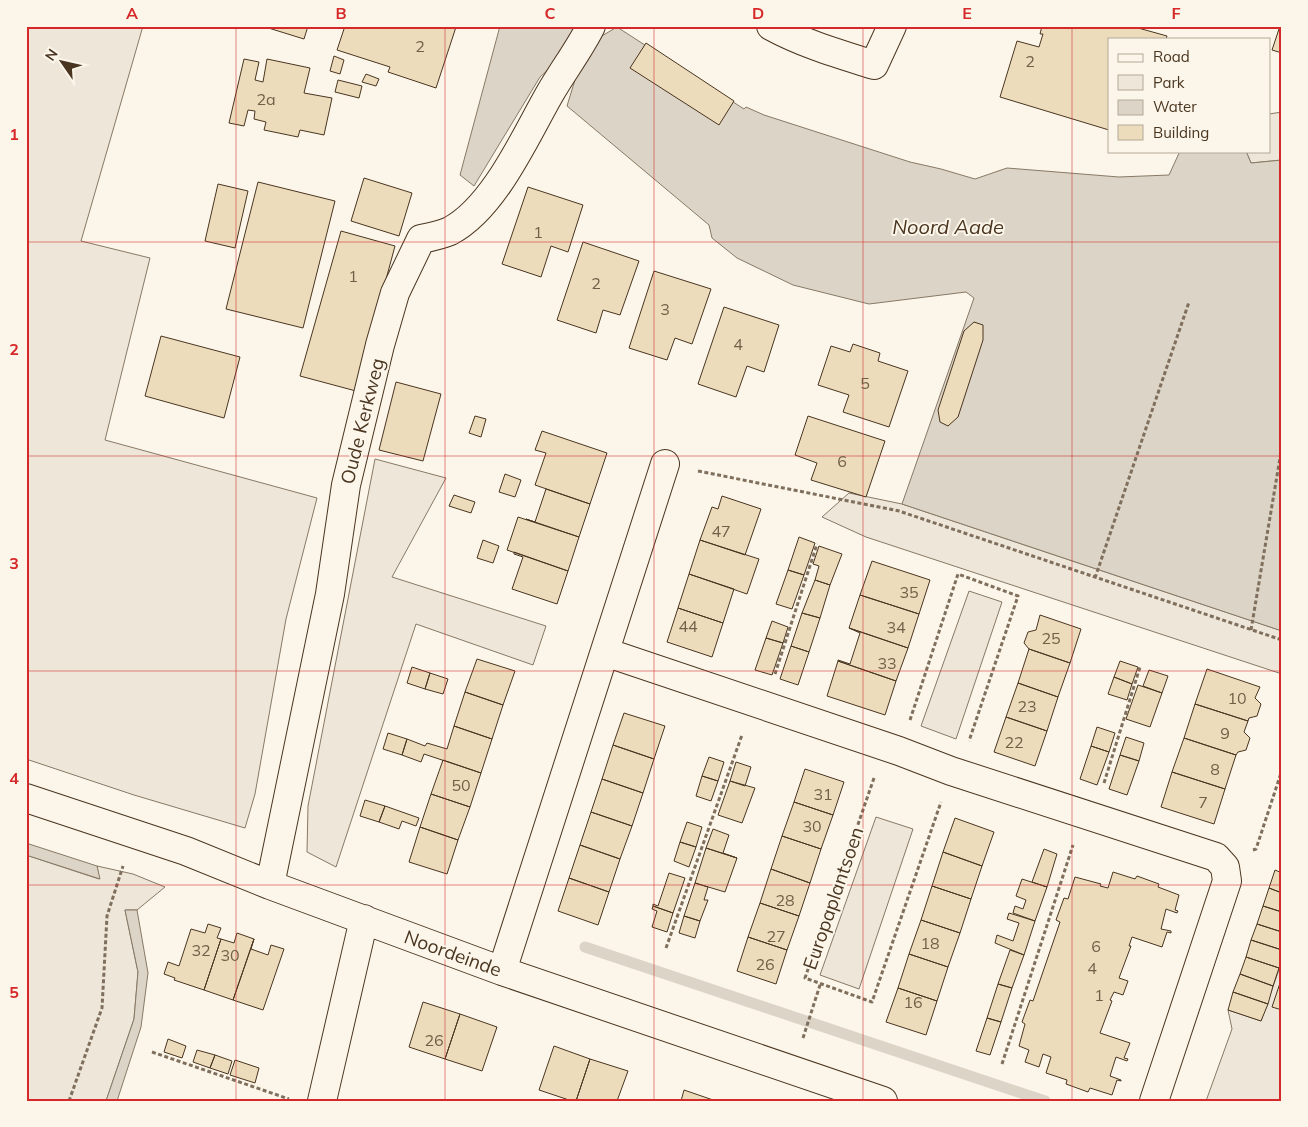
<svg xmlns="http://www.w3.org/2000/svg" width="1308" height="1127" viewBox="0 0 1308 1127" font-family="Mulish,sans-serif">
	<rect width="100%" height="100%" fill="#fbf6e9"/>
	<path fill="#ede6d9" stroke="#887966" d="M26,26h117l-62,215 69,17 -45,182 212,58 -31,121 -31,175 -10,34 -111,-33 -108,-36z
		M1282,112v48l-31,3 -5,-12h23v-37z
		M375,459l71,19 -54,99 154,49 -13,39 -117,-41 -80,243 -29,-15 1,-46z
		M849,493l53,11 380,127v43l-416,-137 -44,-20z
		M969,591l33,11 -46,137 -35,-13z
		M876,817l37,12 -54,160 -39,-14z
		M26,855l73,24 -2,-13 36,8 32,13 -28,23h-12l13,62 -4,47 -28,82h-80z
		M1282,961v140h-76l26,-72 -4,-19 33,11z"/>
	<path fill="#dcd4c6" stroke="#887966" d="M500,26h78l-18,33 -20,18 -66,109 -14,-11z
		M617,27l127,82 2,-2 18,8 146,47 31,7 34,10 32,-11 112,9 50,-2 11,-24h66l5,12 31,-3v471l-380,-127 72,-206 -8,-6 -97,12 -76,-19 -56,-27 -25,-20 -3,-13 -142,-119 11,-36 17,-30z
		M26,843l71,23 3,13 -74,-24z
		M125,910h12l11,63 -7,54 -24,74h-11l28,-82 4,-47z"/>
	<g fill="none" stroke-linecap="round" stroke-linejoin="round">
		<path stroke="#dcd4c6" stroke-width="11" d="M585,947l460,154"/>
	</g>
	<path fill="#ecdcbc" stroke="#4a3520" d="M262,26h46l-4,13z
		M345,26h110l1,1 -20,61 -48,-16 2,-5 -53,-17z
		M1042,26h89l36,10 -1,3h-57v91l-109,-33 17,-56 22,6 4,-13h-3z
		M1280,26h2v27l-10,-3z
		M646,43l88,58 -15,24 -89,-57z
		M334,56l10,4 -4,14 -10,-3z
		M244,59l15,3 -4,18 8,2 4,-23 43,9 -6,25 28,5 -8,37 -24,-5 -2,7 -34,-7 2,-8 -12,-3 1,-8 -7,-1 -4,16 -15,-3z
		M366,74l13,5 -3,7 -14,-4z
		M338,80l24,6 -3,12 -24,-6z
		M364,178l48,15 -13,43 -48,-15z
		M258,182l77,19 -32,127 -77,-19z
		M218,184l30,7 -13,57 -30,-7z
		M528,187l55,18 -15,47 -17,-6 -10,31 -39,-13z
		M341,231l54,15 -39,145 -56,-15z
		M583,242l56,19 -19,54 -17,-5 -7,23 -39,-13z
		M654,271l57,18 -19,55 -17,-6 -8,22 -38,-12z
		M724,307l55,18 -15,47 -17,-6 -11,31 -38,-13z
		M974,322l9,3v15l-25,77 -10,9 -8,-4 -2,-12 26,-79z
		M161,336l79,21 -16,61 -79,-22z
		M853,344l27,9 -2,8 30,10 -19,56 -46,-15 6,-17 -31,-10 13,-39 19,6z
		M396,382l45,12 -18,67 -44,-11z
		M475,416l11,3 -5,18 -12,-4z
		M808,416l77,25 -19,56 -55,-17 6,-17 -22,-8z
		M542,431l65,22 -17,51 -55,-19 11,-32 -11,-3z
		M505,474l16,6 -6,17 -16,-5z
		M546,489l44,15 -11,33 -53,-18 9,3z
		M454,495l21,7 -4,11 -22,-7z
		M722,496l39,13 -16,46 -45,-15 12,-33 6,2z
		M518,517l61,20 -11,34 -61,-21z
		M799,537l16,6 -11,32 -16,-5z
		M483,540l16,6 -6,17 -16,-5z
		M700,540l59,19 -12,35 -58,-20z
		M819,546l23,8 -12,31 -15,-5 4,-14 -6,-2z
		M514,552l54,19 -11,33 -45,-15 11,-32 -9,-3z
		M872,561l58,19 -11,34 -59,-19z
		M788,570l16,5 -12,34 -16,-5z
		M689,574l45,15 -11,34 -45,-15z
		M815,580l15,5 -10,33 -18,-5z
		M860,595l59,19 -11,34 -59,-20z
		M678,608l45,15 -11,34 -45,-15z
		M802,613l18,5 -11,34 -18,-6z
		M1040,615l41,14 -11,34 -41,-14 -5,-6 4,-11 8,-2z
		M772,621l16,6 -5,16 -17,-5z
		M849,628l59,20 -12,33 -58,-20v-1l12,4 10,-31z
		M766,638l17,5 -11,32 -17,-5z
		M791,646l18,6 -11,33 -18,-6z
		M1029,649l41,14 -12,34 -40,-14z
		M477,659l38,12 -12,34 -38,-13z
		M838,661l58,20 -11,34 -58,-19z
		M1120,661l18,6 -6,17 -18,-7z
		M412,667l18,6 -5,16 -18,-6z
		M1207,669l53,18 -5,11 6,6 -4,12 -8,2 -1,3 -53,-17z
		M1149,670l19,6 -6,17 -19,-7z
		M430,673l18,6 -5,15 -18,-5z
		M1114,677l18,7 -5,16 -19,-6z
		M1018,683l40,14 -11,34 -41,-14z
		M1138,685l24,8 -12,34 -24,-8z
		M465,692l38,13 -11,34 -38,-13z
		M1195,704l53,17 -4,11 6,6 -4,12 -8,2 -2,3 -52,-17z
		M624,713l41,13 -11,33 -41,-14z
		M1006,717l41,14 -12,35 -41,-14z
		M454,726l38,13 -11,34 -57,-19 -3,8 -19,-7 5,-16 18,7 2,-3 20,6z
		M1097,727l18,6 -6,19 -18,-6z
		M388,733l19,6 -5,16 -19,-6z
		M1126,737l18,6 -5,18 -19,-6z
		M1184,738l52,17 -11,34 -53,-17z
		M613,745l41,14 -11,34 -41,-14z
		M1091,746l18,6 -12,33 -17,-6z
		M1120,755l19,6 -12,34 -18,-6z
		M709,757l15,5 -6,19 -16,-5z
		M443,760l38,13 -11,34 -39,-13z
		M736,762l15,5 -6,19 -15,-5z
		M805,769l39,13 -11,33 -39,-13z
		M1172,772l53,17 -11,35 -53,-17z
		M702,776l16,5 -7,20 -15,-5z
		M602,779l41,14 -11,33 -41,-14z
		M730,781l25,7 -13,35 -24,-8z
		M431,794l39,13 -12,33 -38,-13z
		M365,800l20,6 -6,16 -19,-6z
		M794,802l39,13 -12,34 -39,-13z
		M385,806l34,12 -3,8 -14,-5 -3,8 -20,-7z
		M591,812l41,14 -12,33 -40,-14z
		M955,818l39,14 -12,34 -39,-14z
		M687,822l15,5 -6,20 -16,-5z
		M420,827l38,13 -11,34 -38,-12z
		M713,829l16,6 -6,18 14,5 -31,-10z
		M782,836l39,13 -11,34 -39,-14z
		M680,842l16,5 -7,20 -15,-6z
		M580,845l40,14 -11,33 -40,-14z
		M706,848l31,10 -12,34 -30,-9z
		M1044,849l13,5 -10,33 -15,-5z
		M943,852l39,14 -11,33 -39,-13z
		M771,869l39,14 -11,33 -39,-13z
		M1275,870l7,3v20l-13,-5z
		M1113,872l22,7 2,-3 22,8 -1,3 21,8 -4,15 3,1 -1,2 -11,-4 -5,20 10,2v2l-4,-1 -5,15 -30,-10 -3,9h2l-12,32 9,3 -5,14 -9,-3 -4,8 2,1 -12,32 30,10 -6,15 4,1 -1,2 -11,-4 -6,19 11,4v1l-4,-1 -5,15 -22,-7 -2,4 -22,-8 1,-4 -21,-7 5,-16 -8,-3 -4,13 -14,-5 4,-12 -10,-4 6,-22 -3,-2 8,-22 3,1 27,-79 -4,-2 8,-22 4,1 7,-22 26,7 -1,2 8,2z
		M669,873l16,5 -12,35 -20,-7v-2l5,2z
		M569,878l40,14 -11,33 -40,-14z
		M1022,879l25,8 -12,34 -22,-8 2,-7 8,3 3,-9 -10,-4z
		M695,883l13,4 -4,13h4l-8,21 -16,-5z
		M932,886l39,13 -11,34 -39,-13z
		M1269,888l13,5v19l-19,-6z
		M760,903l39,13 -12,34 -39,-13z
		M653,906l20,7 -6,19 -15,-5 5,-16 -5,-2z
		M1263,906l19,6v20l-25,-8z
		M1009,913l26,8 -11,34 -29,-12 2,-8 16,6 6,-18 -12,-4z
		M684,916l16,5 -5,17 -16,-5z
		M921,920l39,13 -12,34 -39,-13z
		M208,924l13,4 -4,10 4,1 -17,51 -30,-10 1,-2 -11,-4 4,-12 11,4 12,-37 14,4z
		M1257,924l25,8v18l-31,-10z
		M237,933l17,6 -21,61 -29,-10 17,-51 13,4z
		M748,937l39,13 -11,34 -39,-13z
		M254,939l-3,10 17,6 3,-10 13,4 -21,61 -30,-10z
		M1251,940l31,10v11l-3,7 -33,-11z
		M1010,950l14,5 -12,33 -14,-4z
		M909,954l39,13 -11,34 -39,-13z
		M1246,957l33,11 -6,18 -33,-12z
		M1240,974l33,12 -5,18 -35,-12z
		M1282,977v33l-10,-3z
		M998,984l14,4 -11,34 -14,-4z
		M898,988l39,13 -11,34 -40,-13z
		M1233,992l35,12 -7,17 -33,-11z
		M423,1002l37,12 -15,45 -36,-12z
		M460,1014l37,13 -15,44 -37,-12z
		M987,1018l14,4 -11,33 -14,-4z
		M168,1039l18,7 -4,12 -18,-6z
		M554,1046l36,13 -14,42h-4l-33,-11z
		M197,1050l18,5 -5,13 -17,-6z
		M215,1055l17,6 -4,13 -18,-6z
		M590,1059l38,12 -11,30h-41z
		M235,1060l24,8 -4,15 -25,-8z
		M684,1090l32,11h-35z"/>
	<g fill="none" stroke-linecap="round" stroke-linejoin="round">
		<defs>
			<path id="minor" d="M771,26c33,18 68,28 103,39l18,-39
				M605,652l294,99 52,20 265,86 9,10 2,14 -73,220
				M26,798l160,53 84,34 232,86 381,130
				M270,885l60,-291 16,-109 34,-140 15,-52 26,-54c10,-2 20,-4 29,-8 44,-23 75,-94 99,-136 13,-23 30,-45 42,-69
				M502,971l163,-507
				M322,1101l42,-182"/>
		</defs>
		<use href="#minor" stroke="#4a3520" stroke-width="30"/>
		<path stroke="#7f6f5c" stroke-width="3" stroke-dasharray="4 2.5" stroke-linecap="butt" d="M698,471l201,40 383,129
			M1095,578l94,-276
			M1251,630l31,-184
			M775,674l42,-130
			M910,720l48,-146 60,22 -49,145
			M874,778l-69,200 67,24 69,-200
			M1104,783l36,-116
			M1253,850l3,-1 26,-79
			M666,948l76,-213
			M803,1038l17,-53
			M152,1052l137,47
			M1002,1064l71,-219
			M69,1101l33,-93 5,-92 16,-50"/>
		<use href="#minor" stroke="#fbf6e9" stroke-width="28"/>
	</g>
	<path fill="none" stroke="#d62828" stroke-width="1" stroke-opacity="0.55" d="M236,26v1075M445,26v1075M654,26v1075M863,26v1075M1072,26v1075M26,242h1256M26,456h1256M26,671h1256M26,885h1256"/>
	<g text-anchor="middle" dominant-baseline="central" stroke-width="4" stroke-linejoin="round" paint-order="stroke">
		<g font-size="16" fill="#725f47">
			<text x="420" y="46">2</text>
			<text x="1030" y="61">2</text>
			<text x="266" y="99">2a</text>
			<text x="538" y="232">1</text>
			<text x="353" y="276">1</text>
			<text x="596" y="283">2</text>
			<text x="665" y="309">3</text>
			<text x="738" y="344">4</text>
			<text x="865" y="383">5</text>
			<text x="842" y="461">6</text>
			<text x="721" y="531">47</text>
			<text x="909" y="592">35</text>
			<text x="688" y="626">44</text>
			<text x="896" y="627">34</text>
			<text x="1051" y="638">25</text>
			<text x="887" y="663">33</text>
			<text x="1237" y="698">10</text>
			<text x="1027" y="706">23</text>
			<text x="1225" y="733">9</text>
			<text x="1014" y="742">22</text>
			<text x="1215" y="769">8</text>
			<text x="461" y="785">50</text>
			<text x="823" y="794">31</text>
			<text x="1203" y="802">7</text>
			<text x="812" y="826">30</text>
			<text x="785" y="900">28</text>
			<text x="776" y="936">27</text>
			<text x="930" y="943">18</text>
			<text x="1096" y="946">6</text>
			<text x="201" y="950">32</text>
			<text x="230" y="955">30</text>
			<text x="765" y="964">26</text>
			<text x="1092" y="968">4</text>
			<text x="1099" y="995">1</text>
			<text x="913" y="1002">16</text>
			<text x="434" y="1040">26</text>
		</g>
		<g font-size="19" fill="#4a3520" stroke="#fbf6e9">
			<text transform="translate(362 421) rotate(-76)">Oude Kerkweg</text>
			<text transform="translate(833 898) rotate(-71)">Europaplantsoen</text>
			<text transform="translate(453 953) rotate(20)">Noordeinde</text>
		</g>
		<g font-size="20" font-style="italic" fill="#4a3520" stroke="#fbf6e9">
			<text x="948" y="226">Noord Aade</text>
		</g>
	</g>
	<rect width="1308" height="1127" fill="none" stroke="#fbf6e9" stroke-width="55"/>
	<rect x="1108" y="38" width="162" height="115" fill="#fbf6e9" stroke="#b4a999"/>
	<rect x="1118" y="54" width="25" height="8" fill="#fbf6e9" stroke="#b4a999"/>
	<text x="1153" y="62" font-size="15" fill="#4a3520">Road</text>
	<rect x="1118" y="75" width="25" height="15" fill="#ede6d9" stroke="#b4a999"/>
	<text x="1153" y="88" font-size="15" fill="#4a3520">Park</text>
	<rect x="1118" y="100" width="25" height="15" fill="#dcd4c6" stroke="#b4a999"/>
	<text x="1153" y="112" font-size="15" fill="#4a3520">Water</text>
	<rect x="1118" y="125" width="25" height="15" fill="#ecdcbc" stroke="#b4a999"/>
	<text x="1153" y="138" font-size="15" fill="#4a3520">Building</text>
	<g transform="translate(62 62) rotate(304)" stroke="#fbf6e9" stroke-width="4" paint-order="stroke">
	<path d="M0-4L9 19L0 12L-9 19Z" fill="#4a3520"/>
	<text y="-8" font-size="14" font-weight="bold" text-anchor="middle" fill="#4a3520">N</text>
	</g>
	<rect x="28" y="28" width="1252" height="1072" fill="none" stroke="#d62828" stroke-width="2"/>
	<g font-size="16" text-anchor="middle" font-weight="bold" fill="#d62828">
		<text x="132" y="19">A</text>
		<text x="341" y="19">B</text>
		<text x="550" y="19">C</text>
		<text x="758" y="19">D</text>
		<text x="967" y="19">E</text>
		<text x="1176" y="19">F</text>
		<text x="14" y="140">1</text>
		<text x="14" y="355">2</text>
		<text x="14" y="569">3</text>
		<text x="14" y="784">4</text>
		<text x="14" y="998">5</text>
	</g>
</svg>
